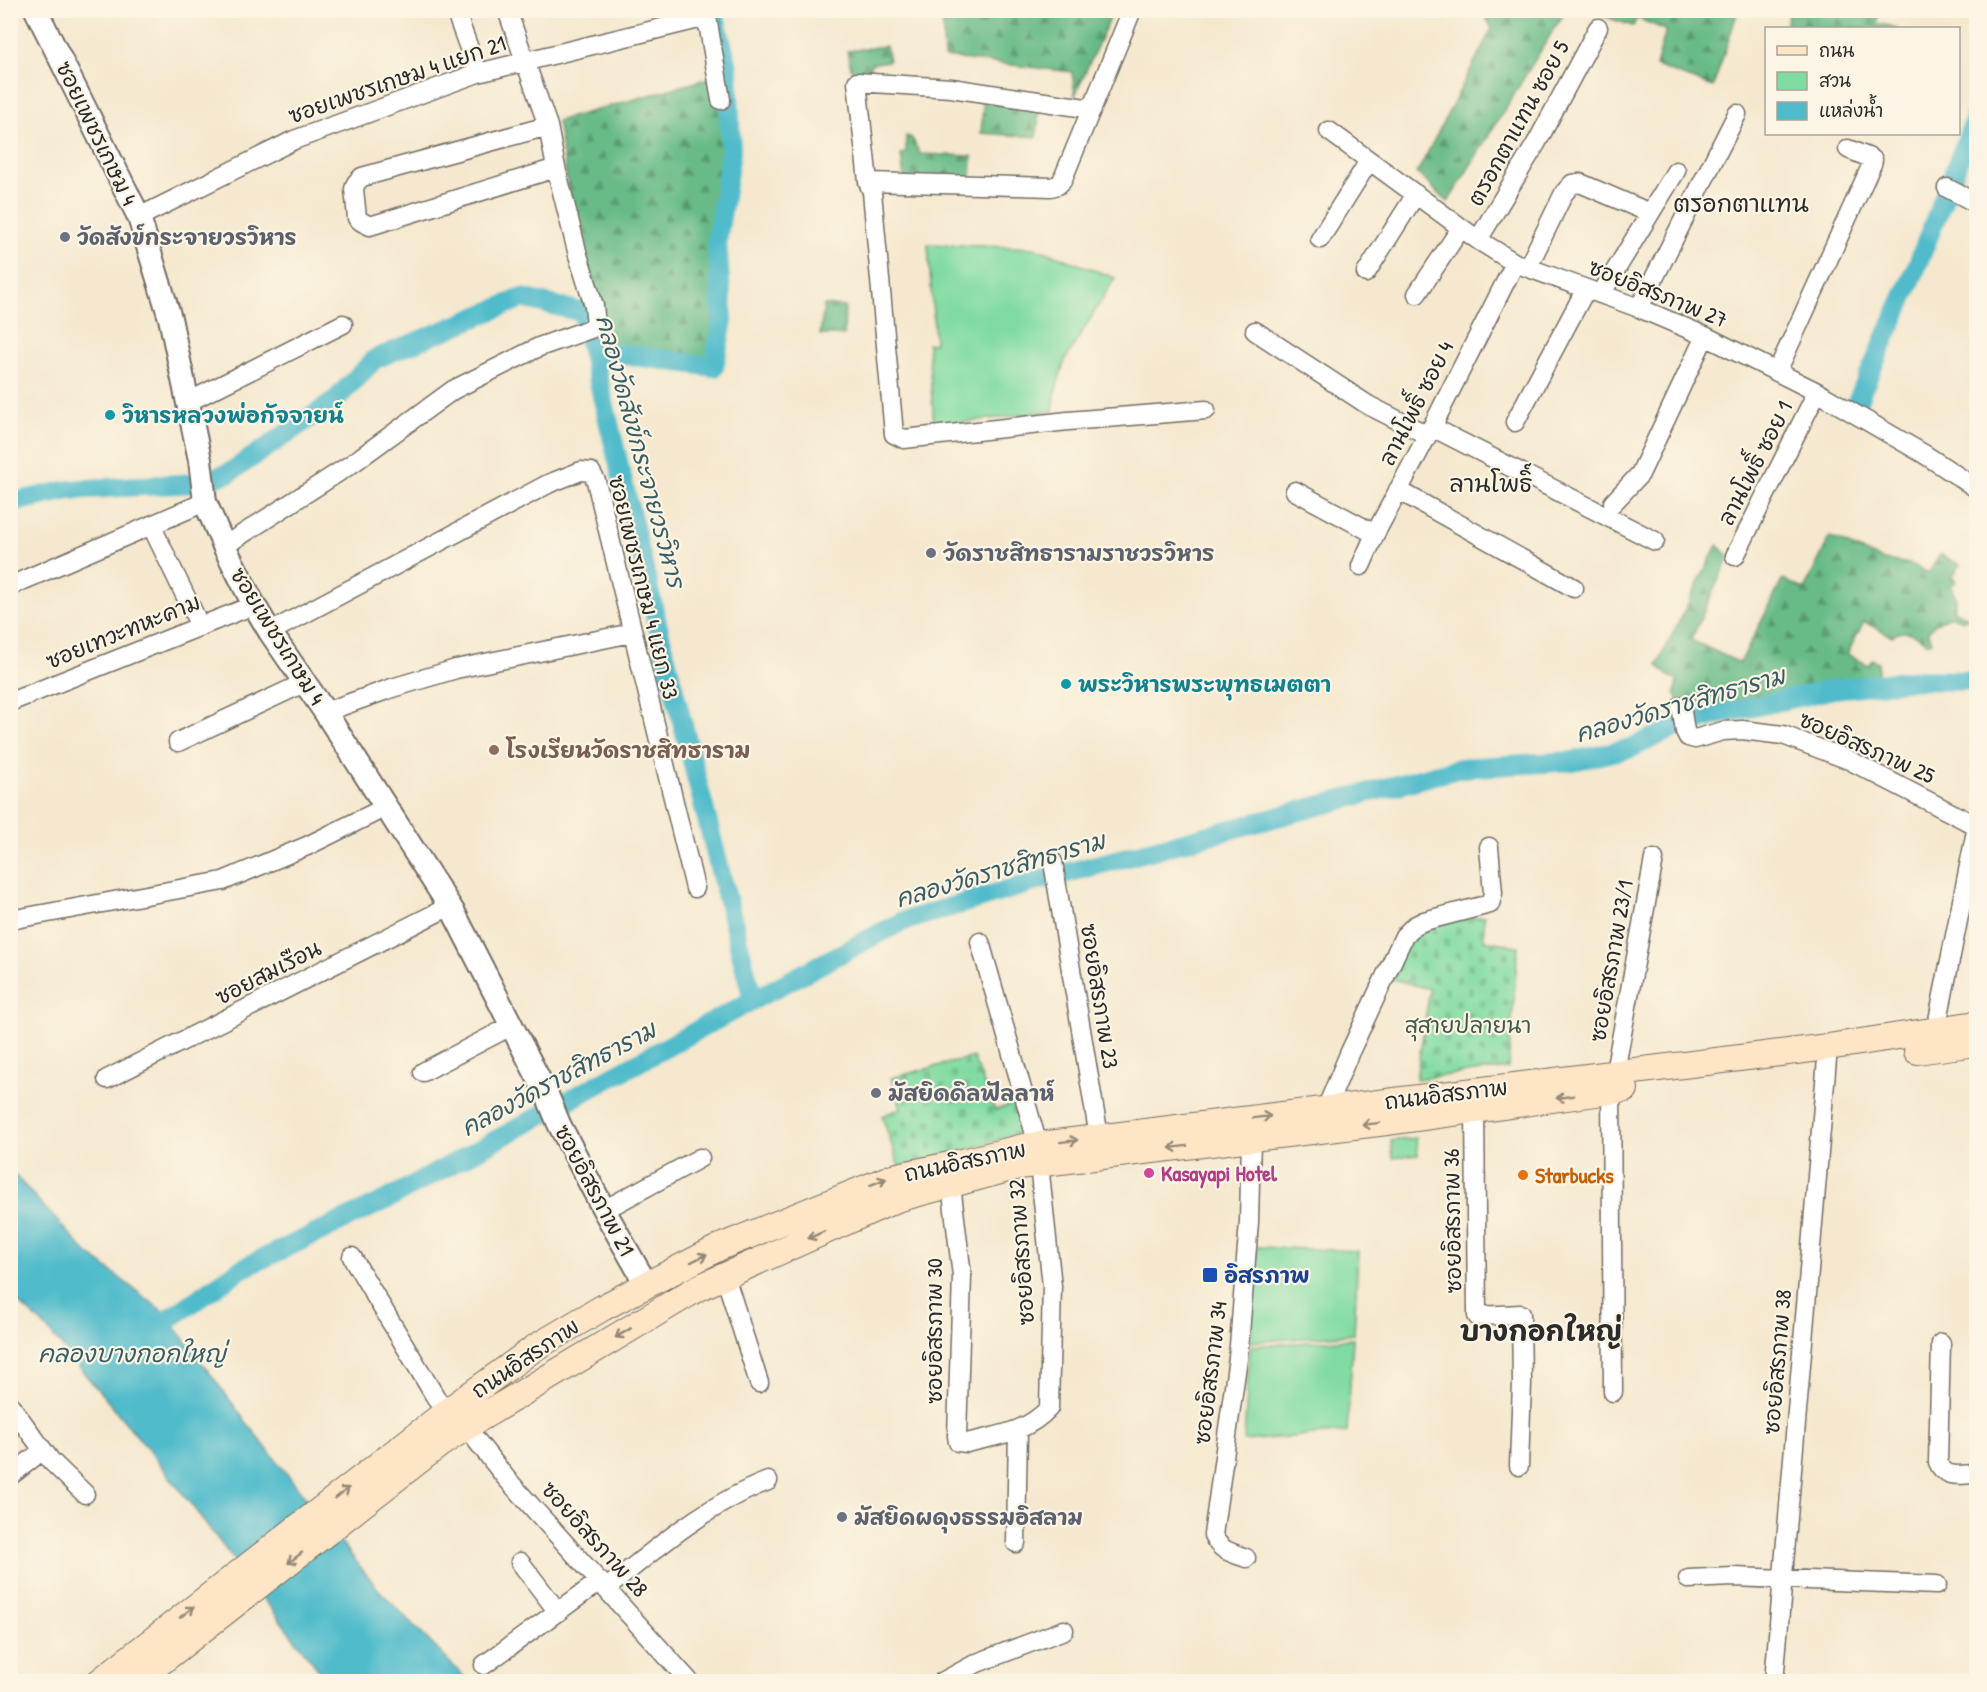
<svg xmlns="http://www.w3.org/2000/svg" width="1987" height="1692" viewBox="0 0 1987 1692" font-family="'Patrick Hand','Playpen Sans Thai',sans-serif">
	<defs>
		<pattern id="forest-firs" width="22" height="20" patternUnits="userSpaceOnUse" patternTransform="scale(1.5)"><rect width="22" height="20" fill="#68bb87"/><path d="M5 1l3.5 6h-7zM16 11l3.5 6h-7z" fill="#56986f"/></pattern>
		<pattern id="cemetery-stones" width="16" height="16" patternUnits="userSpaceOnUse" patternTransform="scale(1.5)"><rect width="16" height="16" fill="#80dba1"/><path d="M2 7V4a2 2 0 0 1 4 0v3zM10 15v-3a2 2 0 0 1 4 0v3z" fill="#6fbc8b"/></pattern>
	</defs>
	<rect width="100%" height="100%" fill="#fcf5e5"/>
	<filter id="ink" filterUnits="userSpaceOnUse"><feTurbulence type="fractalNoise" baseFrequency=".0167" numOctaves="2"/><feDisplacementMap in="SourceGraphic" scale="12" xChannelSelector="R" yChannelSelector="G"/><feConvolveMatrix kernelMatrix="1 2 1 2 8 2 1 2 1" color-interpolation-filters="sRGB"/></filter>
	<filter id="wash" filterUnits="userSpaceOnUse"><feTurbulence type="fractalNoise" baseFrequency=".008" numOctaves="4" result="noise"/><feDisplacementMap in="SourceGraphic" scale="24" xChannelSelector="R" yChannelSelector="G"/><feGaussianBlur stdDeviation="1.35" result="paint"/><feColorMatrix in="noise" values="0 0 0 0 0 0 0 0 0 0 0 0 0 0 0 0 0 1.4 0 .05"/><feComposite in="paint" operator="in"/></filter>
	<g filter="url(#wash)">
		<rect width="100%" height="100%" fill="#f5e8ce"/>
		<path fill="#80dba1" stroke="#568366" stroke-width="1.5" d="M928,244l108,4 79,30 -50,82 -9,29 -3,22 -119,15 -6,-82 7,-1z
			M1416,1138l2,17 -25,3 -2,-17z
			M1257,1247l101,4 -4,83 -104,8z
			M1353,1339l-6,93 -103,9 6,-95z"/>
		<path fill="url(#forest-firs)" stroke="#4a7359" stroke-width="1.5" d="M942,11v-1l171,1 -38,84 -3,-23 -128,-15z
			M1482,11h83l-117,191 -31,-29 75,-145z
			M1588,11l150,-1v1l-25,76 -57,-21 10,-36 -29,-12 -4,8z
			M1790,11h90l-3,12 21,5h-113z
			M886,46l3,15 -19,3 2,14 -18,2 -7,-29z
			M710,78l14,32 -13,252 -116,-19 -38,-222z
			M984,95l55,10 -2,32 -56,-4z
			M906,136l6,2 8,16 52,2 -1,24 -67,-2 -3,-23 5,-3z
			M824,305l21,2 -1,28h-24z
			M1830,537l53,23 28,4 18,9 11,-19 20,11 -7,11 3,6 -6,3 6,12 -3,13 15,7 -4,3 -13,-4 -16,7 -7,9 4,9 -5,2c-12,-8 -20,-16 -35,-7l-28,-14 -17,32 21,11 4,-6 6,3v13l-167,35 -3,-7 -27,3 -6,-14 2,-12 -10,-5 -10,-10 60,-120 12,12 -38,83 49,23 43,-84 21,11z"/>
		<path fill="url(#cemetery-stones)" stroke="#568366" stroke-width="1.5" d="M1484,916v24l34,6 -10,122 -92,11 14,-90 -38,-10 13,-37 20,-16z
			M973,1057l22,53 22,-7 6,29 -49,16 -75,19 -17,-51 19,-8 -10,-30z"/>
		<path fill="#4fbbcb" stroke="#3d737b" stroke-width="1.5" d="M10,1170l76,82 79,61 91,122 122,154 90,92h-141l-174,-226 -111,-132 -31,-26z"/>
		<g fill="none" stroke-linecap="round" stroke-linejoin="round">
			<path stroke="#4fbbcb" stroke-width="6" d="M1961,154l15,7"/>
			<path stroke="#4fbbcb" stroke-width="20" d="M591,350l123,17 9,-47 -6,-78 14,-90 -3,-85 -15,-57
				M1856,404l57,-128 63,-160
				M10,503l59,-13 127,-7 33,-10 104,-71 42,-43 147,-61 60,14 76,315 95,373
				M149,1333l92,-64 143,-68 369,-201 148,-78 136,-41 424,-113 112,-7 58,-13 41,-19 45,-14 117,-26 78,-9 64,1"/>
		</g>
	</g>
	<g filter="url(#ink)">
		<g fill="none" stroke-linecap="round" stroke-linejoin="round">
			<defs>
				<path id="minor" d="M455,10l23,63
					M1092,109l-141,-21 -94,-6 11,100 4,10 22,242 10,5 164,-18 138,-11
					M548,126l-186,51 -6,6 -2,6 3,29 5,4 8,4 186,-58
					M1329,131l149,109 37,23 124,45 66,28 112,56 107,62 52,34
					M868,182l183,5 7,-2 4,-4 70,-171
					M1947,188l29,15
					M139,217l155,-77 184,-67 229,-56 14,83
					M1320,239l49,-78
					M1478,240l59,-98 61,-114
					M1528,267l36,-74 8,-9 8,-1 70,30
					M1366,273l50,-79
					M1417,294l44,-66
					M1601,294l75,-123
					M1639,308l98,-194
					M1255,331l113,74 59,30
					M1777,372l95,-208 1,-4 -3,-2 -22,-9
					M188,402l155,-78
					M1515,422l71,-133
					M1432,427l223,114
					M1398,490l176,98
					M1295,491l80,43
					M1613,503l27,-29 65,-138
					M151,525l49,101
					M224,546l129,-83 100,-73 86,-43 54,-19 3,-3 -2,-19 -16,-51 -22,-87 -8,-42 -41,-116
					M1735,556l82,-164
					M1361,566l14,-32 57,-107 83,-164
					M10,586l195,-84
					M270,632l278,-148 33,-13 10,1 5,9 99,407
					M10,702l244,-97
					M1681,706l4,25 3,6 7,2 28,-8 19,-1 41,5 66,25 118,61 6,3 3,6
					M325,712l67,-24 64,-19 176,-36
					M178,742l128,-60
					M1053,862l46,275
					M10,920l213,-39 84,-35 79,-39
					M980,942l58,203
					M1936,1030l40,-199
					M423,1072l88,-46
					M1615,1072l39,-213
					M107,1079l343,-173
					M1611,1081l2,311
					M1326,1109l23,-55 55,-118 10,-10 10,-5 66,-17 3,-11 -4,-46
					M1475,1110l2,206 44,-2 1,69 -3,83
					M951,1185l11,91 -5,160 1,6 9,1c31,-8 59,-10 82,-35l3,-122 -13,-122
					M604,1210l96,-52
					M352,1257l93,156
					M725,1276l34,107
					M1941,1343l-3,119c7,18 22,12 38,12
					M10,1405l41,56 34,33
					M466,1427l40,51 184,204
					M10,1476l33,-26
					M1016,1543l2,-113
					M1246,1558c-16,-6 -26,-7 -33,-23l25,-177 11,-136 2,-84
					M520,1562l38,50
					M1688,1579l45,-2 204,8
					M607,1588c49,-40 101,-84 161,-107
					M484,1665l116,-84
					M942,1682l35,-19 87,-33
					M1774,1682l54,-635"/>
				<path id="tertiary" d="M36,10l103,207 31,101 30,142 5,42 19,44 30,59 16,27 55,80 129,201 93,182 12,29 45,86 42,74"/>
				<path id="secondary" d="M1917,1051l59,-8
					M99,1682l346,-269 91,-66 68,-40 116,-60 173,-70 57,-12 74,-18 804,-100 148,-23
					M135,1682l305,-238 37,-24 221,-132 199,-89 122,-33 368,-44 238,-33"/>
			</defs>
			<use href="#minor" stroke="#726d64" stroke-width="21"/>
			<use href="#tertiary" stroke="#726d64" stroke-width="26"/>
			<use href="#secondary" stroke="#726d64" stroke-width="28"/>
			<use href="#minor" stroke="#fff" stroke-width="18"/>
			<use href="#tertiary" stroke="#fff" stroke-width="22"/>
			<use href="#secondary" stroke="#fde5c5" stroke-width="26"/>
		</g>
		<defs><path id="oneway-shaft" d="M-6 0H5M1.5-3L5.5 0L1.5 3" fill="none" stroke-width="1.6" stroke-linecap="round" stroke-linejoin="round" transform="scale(1.5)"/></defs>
		<g stroke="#948878">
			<use href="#oneway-shaft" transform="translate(1565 1097) rotate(172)"/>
			<use href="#oneway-shaft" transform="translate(1262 1117) rotate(-7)"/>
			<use href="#oneway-shaft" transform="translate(1371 1124) rotate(173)"/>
			<use href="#oneway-shaft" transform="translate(1069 1141) rotate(-7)"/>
			<use href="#oneway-shaft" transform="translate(1178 1147) rotate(173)"/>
			<use href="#oneway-shaft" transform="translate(878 1182) rotate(-22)"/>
			<use href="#oneway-shaft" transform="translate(816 1235) rotate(156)"/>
			<use href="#oneway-shaft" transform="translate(699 1258) rotate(-27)"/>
			<use href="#oneway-shaft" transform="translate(623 1333) rotate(149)"/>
			<use href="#oneway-shaft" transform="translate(342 1493) rotate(-38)"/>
			<use href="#oneway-shaft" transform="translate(295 1558) rotate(142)"/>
			<use href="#oneway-shaft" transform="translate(187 1612) rotate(-38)"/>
		</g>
	</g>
	<g fill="#6b7280" stroke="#fcf5e5" stroke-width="2">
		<circle cx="65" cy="237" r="6"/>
		<circle cx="931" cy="553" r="6"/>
		<circle cx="876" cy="1093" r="6"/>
		<circle cx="842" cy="1517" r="6"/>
	</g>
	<g fill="#0f9aa8" stroke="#fcf5e5" stroke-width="2">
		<circle cx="110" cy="415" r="6"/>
		<circle cx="1066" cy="684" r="6"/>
	</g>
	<circle fill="#8d6e63" stroke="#fcf5e5" stroke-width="2" cx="494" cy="750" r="6"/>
	<circle fill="#d1479c" stroke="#fcf5e5" stroke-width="2" cx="1149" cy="1173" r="6"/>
	<circle fill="#e8710a" stroke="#fcf5e5" stroke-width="2" cx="1523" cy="1175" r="6"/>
	<rect fill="#1a4fb4" stroke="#fcf5e5" stroke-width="2" x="1202" y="1267" width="16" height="16" rx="3"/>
	<g text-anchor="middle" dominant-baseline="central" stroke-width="4.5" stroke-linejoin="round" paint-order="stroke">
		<g font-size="22" fill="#2b2b2b" stroke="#fcf5e5">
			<text transform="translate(397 79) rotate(-19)">ซอยเพชรเกษม 4 แยก 21</text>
			<text transform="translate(1518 123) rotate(-61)">ตรอกตาแทน ซอย 5</text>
			<text transform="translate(97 133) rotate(64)">ซอยเพชรเกษม 4</text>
			<text transform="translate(1658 293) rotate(22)">ซอยอิสรภาพ 27</text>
			<text transform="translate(1416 403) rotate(-63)">ลานโพธิ์ ซอย 4</text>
			<text transform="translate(1755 463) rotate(-63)">ลานโพธิ์ ซอย 1</text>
			<text transform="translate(644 587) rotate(76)">ซอยเพชรเกษม 4 แยก 33</text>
			<text transform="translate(123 631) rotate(-22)">ซอยเทวะทหะคาม</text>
			<text transform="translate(278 636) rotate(58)">ซอยเพชรเกษม 4</text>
			<text transform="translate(1867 747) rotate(24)">ซอยอิสรภาพ 25</text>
			<text transform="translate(1611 961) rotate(-80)">ซอยอิสรภาพ 23/1</text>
			<text transform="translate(268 972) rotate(-27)">ซอยสมเรือน</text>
			<text transform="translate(1100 996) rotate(81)">ซอยอิสรภาพ 23</text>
			<text transform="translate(1446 1094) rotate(-7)">ถนนอิสรภาพ</text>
			<text transform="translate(965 1161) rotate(-12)">ถนนอิสรภาพ</text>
			<text transform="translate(595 1190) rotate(62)">ซอยอิสรภาพ 21</text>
			<text transform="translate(1452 1221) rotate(-91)">ซอยอิสรภาพ 36</text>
			<text transform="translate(1021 1252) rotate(-94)">ซอยอิสรภาพ 32</text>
			<text transform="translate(934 1331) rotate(-90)">ซอยอิสรภาพ 30</text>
			<text transform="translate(525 1358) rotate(-34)">ถนนอิสรภาพ</text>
			<text transform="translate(1777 1362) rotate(-85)">ซอยอิสรภาพ 38</text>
			<text transform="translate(1210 1373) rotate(-83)">ซอยอิสรภาพ 34</text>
			<text transform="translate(595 1539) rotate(48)">ซอยอิสรภาพ 28</text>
		</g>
		<g font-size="22" font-weight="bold" fill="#5b616d" stroke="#fcf5e5" text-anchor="start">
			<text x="77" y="237">วัดสังข์กระจายวรวิหาร</text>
			<text x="943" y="553">วัดราชสิทธารามราชวรวิหาร</text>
			<text x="888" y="1093">มัสยิดดิลฟัลลาห์</text>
			<text x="854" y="1517">มัสยิดผดุงธรรมอิสลาม</text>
		</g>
		<g font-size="22" font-weight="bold" fill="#0d838f" stroke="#fcf5e5" text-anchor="start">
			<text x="122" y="415">วิหารหลวงพ่อกัจจายน์</text>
			<text x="1078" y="684">พระวิหารพระพุทธเมตตา</text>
		</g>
		<g font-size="22" font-weight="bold" fill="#785e54" stroke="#fcf5e5" text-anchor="start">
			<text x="506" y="750">โรงเรียนวัดราชสิทธาราม</text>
		</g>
		<g font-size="22" fill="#405748" stroke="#fcf5e5">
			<text x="1468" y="1025">สุสายปลายนา</text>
		</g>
		<g font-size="22" font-weight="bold" fill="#b23c85" stroke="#fcf5e5" text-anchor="start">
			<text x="1161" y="1173">Kasayapi Hotel</text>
		</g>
		<g font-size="22" font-weight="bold" fill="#c56008" stroke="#fcf5e5" text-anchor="start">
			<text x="1535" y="1175">Starbucks</text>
		</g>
		<g font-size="22" font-weight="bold" fill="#164399" stroke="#fcf5e5" text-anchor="start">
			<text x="1224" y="1275">อิสรภาพ</text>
		</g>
		<g font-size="24" fill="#2b2b2b" stroke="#fcf5e5">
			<text x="1741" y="203">ตรอกตาแทน</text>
			<text x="1491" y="483">ลานโพธิ์</text>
		</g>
		<g font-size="24" font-style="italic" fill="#385d63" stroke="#fcf5e5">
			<text transform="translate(641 451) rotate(75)">คลองวัดสังข์กระจายวรวิหาร</text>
			<text transform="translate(1680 704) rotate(-16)">คลองวัดราชสิทธาราม</text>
			<text transform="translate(1000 869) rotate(-16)">คลองวัดราชสิทธาราม</text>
			<text transform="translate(558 1078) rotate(-28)">คลองวัดราชสิทธาราม</text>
			<text x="132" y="1353">คลองบางกอกใหญ่</text>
		</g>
		<g font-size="28" font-weight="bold" fill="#2b2b2b" stroke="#fcf5e5">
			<text x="1541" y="1331">บางกอกใหญ่</text>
		</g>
	</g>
	<rect width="1987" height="1692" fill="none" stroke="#fcf5e5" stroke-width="36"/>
	<rect x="1765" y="27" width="195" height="108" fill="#fcf5e5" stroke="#a8a49b" stroke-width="1.5"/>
	<rect x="1777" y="46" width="30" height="9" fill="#fde5c5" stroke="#a8a49b" stroke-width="1.5"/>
	<text x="1819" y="57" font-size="18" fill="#2b2b2b">ถนน</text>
	<rect x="1777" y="72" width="30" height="18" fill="#80dba1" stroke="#a8a49b" stroke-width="1.5"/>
	<text x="1819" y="87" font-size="18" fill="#2b2b2b">สวน</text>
	<rect x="1777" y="102" width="30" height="18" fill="#4fbbcb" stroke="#a8a49b" stroke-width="1.5"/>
	<text x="1819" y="117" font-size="18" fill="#2b2b2b">แหล่งน้ำ</text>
</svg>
